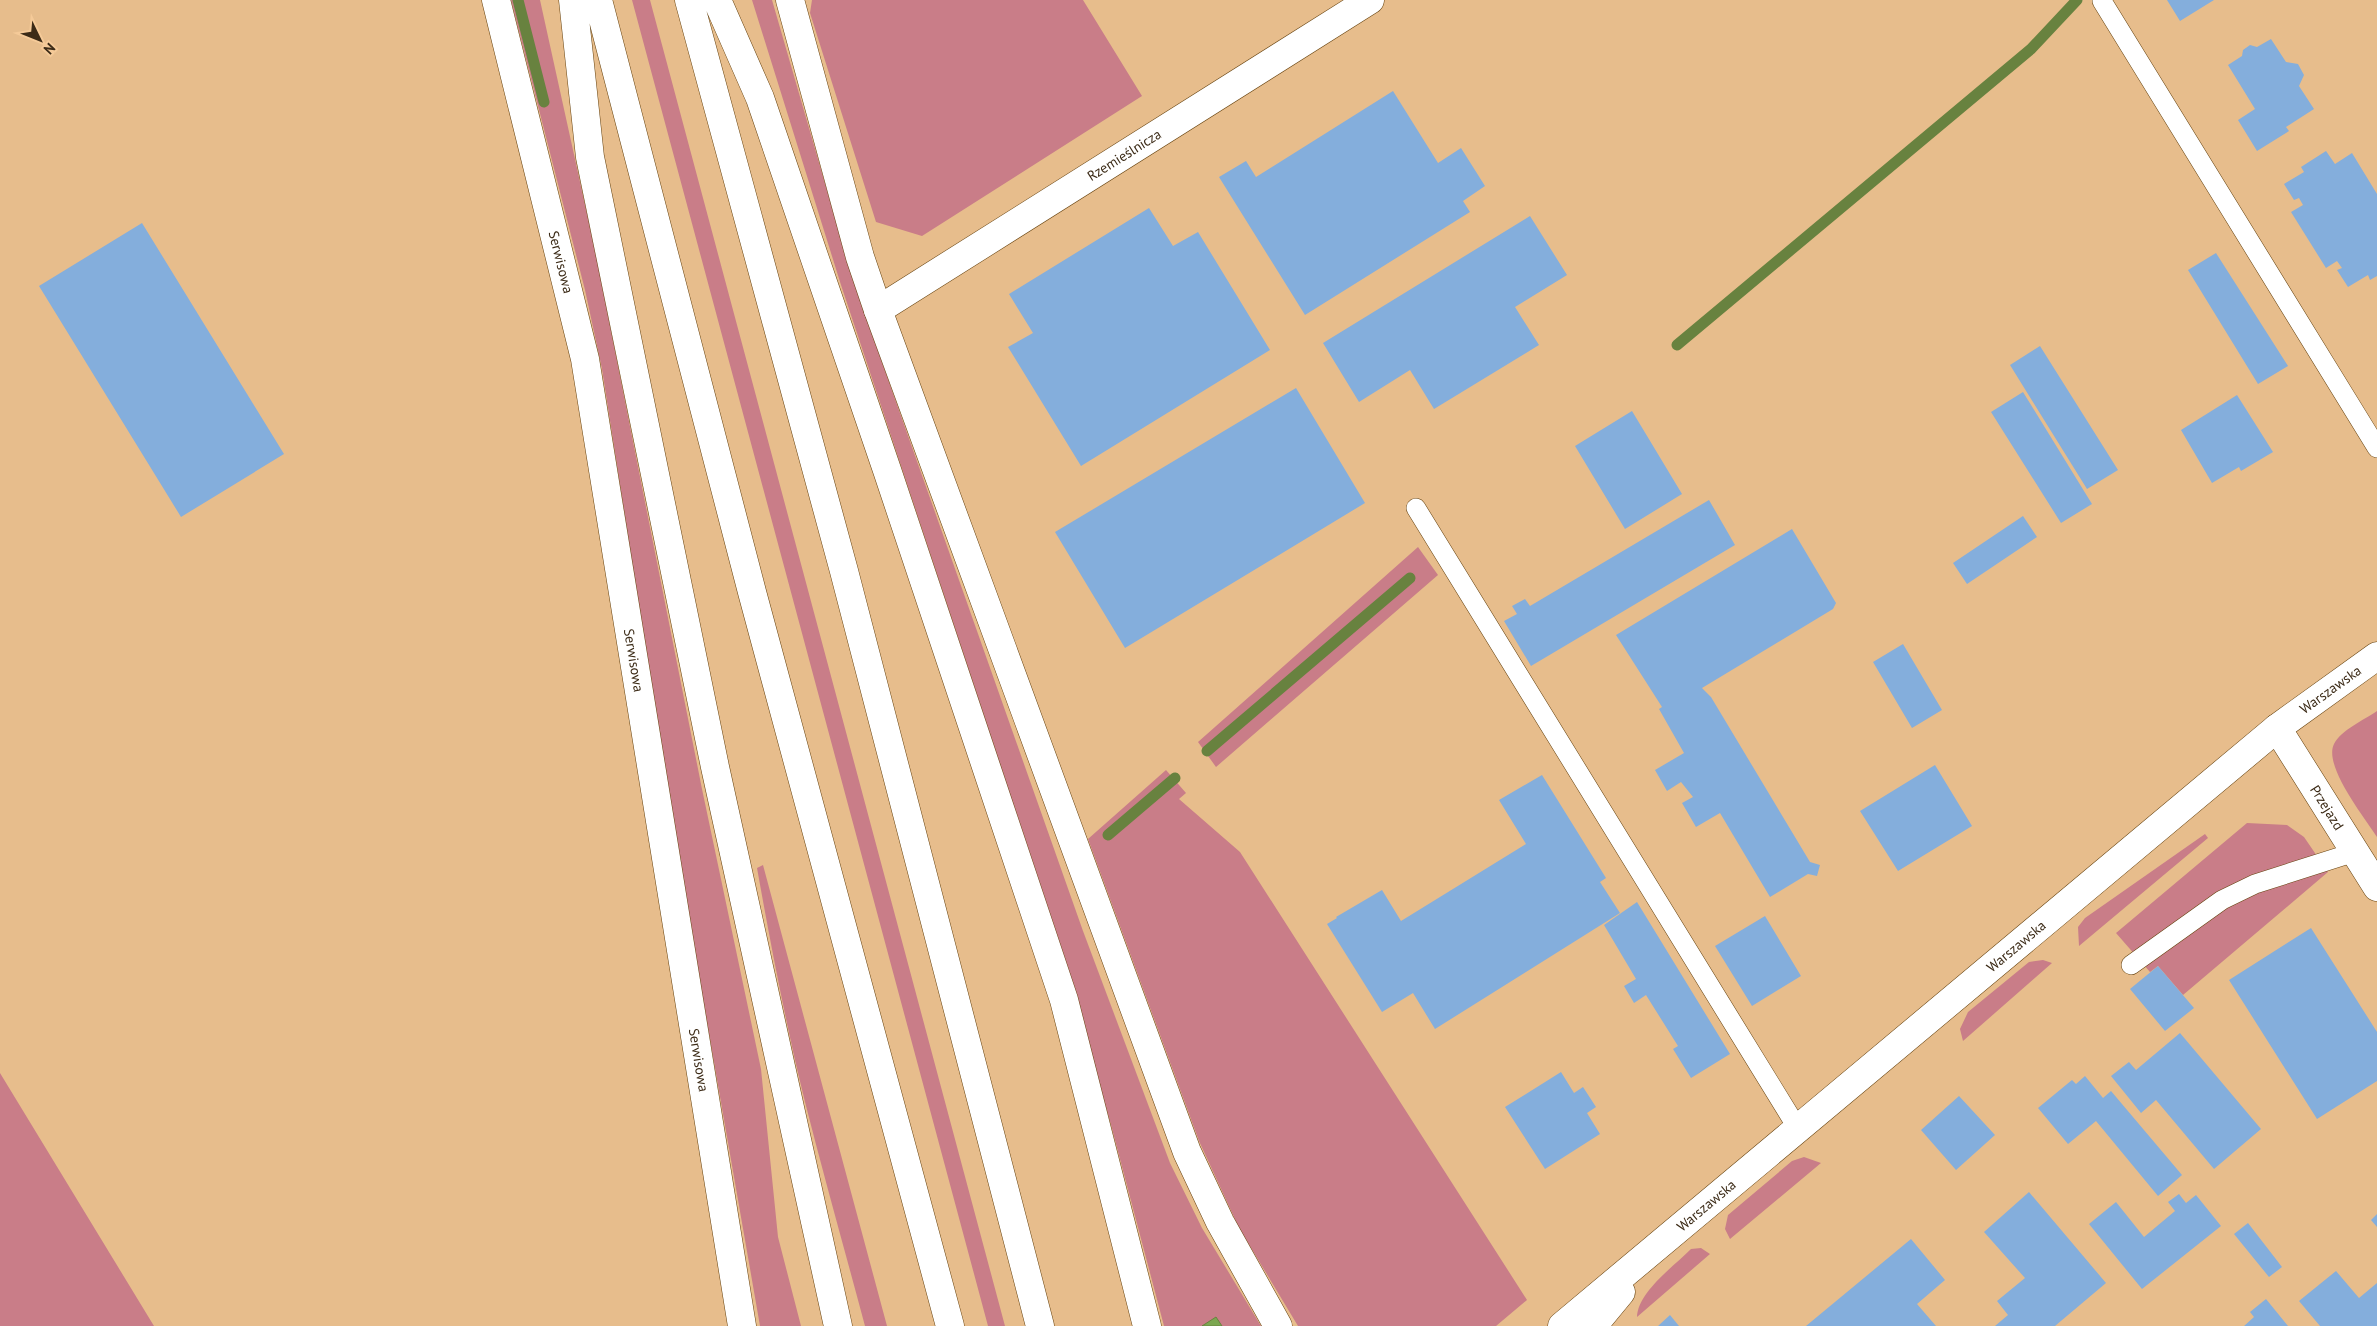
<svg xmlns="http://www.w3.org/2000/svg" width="2377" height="1326" viewBox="0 0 2377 1326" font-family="'PT Sans',sans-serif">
	<rect width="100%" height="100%" fill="#e7bd8c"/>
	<path fill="#c97d88" d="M511,0h29l55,250 107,539 59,280 17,168 23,89h-41l-86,-493 -72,-464 -17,-79z
		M632,0h18l355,1326h-17z
		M752,0h20l81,280 230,651 87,232 32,65 59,98h-97l-53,-201 -56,-195 -214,-645z
		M812,0h271l59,96 -220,140 -46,-14 -66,-209z
		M1418,547l20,28 -222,192 -18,-25z
		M2377,711v126c-12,-19 -54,-71 -43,-93 7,-14 30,-24 43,-33z
		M1166,770l20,23 -7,6 61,53 287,448 -31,26h-198l-59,-98 -40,-87 -111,-302z
		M2247,823l40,2 17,12 24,35 -145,123 -25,-29 -8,6 -34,-39z
		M2205,834l3,4 -129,108 -1,-19 7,-9z
		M763,865l124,461h-22c-20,-75 -41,-149 -60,-224 -19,-77 -34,-156 -48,-234z
		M2043,960l9,3 -89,78 -3,-12 8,-17 61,-50z
		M0,1073l154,253h-154z
		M1804,1157l17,6 -91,76 -5,-10 3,-14 64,-54z
		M1701,1248l9,6 -73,63c1,-25 36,-50 54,-68z"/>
	<path fill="#7ba750" stroke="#68823f" d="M1216,1317l6,9h-20z"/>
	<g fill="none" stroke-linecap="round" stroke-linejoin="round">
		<path stroke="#68823f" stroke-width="11" d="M518,0l26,102
			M1677,345l354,-296 46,-49
			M1207,751l203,-173
			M1108,835l67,-57"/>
	</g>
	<path fill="#84aedc" d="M2167,0h47l-34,21z
		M2271,39l15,23 12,2 6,11 -5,11 15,23 -28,18 3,4 -32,20 -19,-31 17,-11 -27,-44 14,-9 1,-6 7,-5 7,2z
		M1393,91l45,72 23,-15 24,38 -22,15 7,11 -165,103 -86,-138 27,-16 10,16z
		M2326,151l9,13 17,-11 25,41v82l-7,4 -2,-5 -20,12 -11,-17 5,-2 -5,-7 -11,7 -35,-56 12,-7 -4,-7 -5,2 -10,-16 20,-12 -3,-5z
		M1149,208l24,38 25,-14 72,118 -189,116 -73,-119 25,-14 -24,-39z
		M1530,216l37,59 -52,32 24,38 -105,64 -24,-39 -51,32 -36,-59z
		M142,223l142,231 -103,63 -142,-231z
		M2216,253l72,113 -30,18 -70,-114z
		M2040,346l78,124 -31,19 -77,-124z
		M1296,388l69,115 -240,145 -70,-116z
		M2023,392l69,112 -31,19 -70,-111z
		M2237,395l36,57 -32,19 -2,-4 -27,16 -31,-53z
		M1632,411l50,83 -57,35 -50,-83z
		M1709,500l26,45 -204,121 -27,-45 13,-7 -5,-8 13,-7 5,7z
		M2023,516l14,21 -70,47 -14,-21z
		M1792,529l44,74 -3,6 -131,79 9,9 99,165 10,3 -3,11 -9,-2 -38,23 -50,-84 -24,14 -14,-24 11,-6 -12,-15 -14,9 -12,-21 29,-17 -25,-44 3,-2 -46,-72z
		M1903,644l39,66 -30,18 -39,-66z
		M1935,765l37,61 -74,45 -38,-60z
		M1542,775l64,103 -6,4 20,31 -185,116 -22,-36 -31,19 -55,-88 10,-6 -1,-1 46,-27 19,31 125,-77 -27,-44z
		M1637,902l93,152 -39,24 -18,-29 5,-3 -32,-51 -12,8 -10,-17 12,-7 -32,-54z
		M1765,916l36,60 -49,30 -37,-60z
		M2311,928l66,104v49l-60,38 -88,-139z
		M2158,966l36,42 -29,23 -35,-42z
		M2180,1033l81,96 -47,40 -58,-69 -15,13 -30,-37 18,-14 7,8z
		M1561,1072l13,21 9,-6 13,20 -9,6 13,21 -55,35 -40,-62z
		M2085,1076l18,22 8,-7 71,84 -24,21 -62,-75 -28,23 -30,-36 34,-28 4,4z
		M1959,1096l36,39 -39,35 -35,-40z
		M2029,1192l77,91 -51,43h-60l13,-11 -11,-14 28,-23 -41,-46z
		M2179,1194l7,9 10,-8 25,31 -79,63 -53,-65 27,-22 28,35 31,-26 -7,-9z
		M2377,1214v13l-6,-7z
		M2248,1223l34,44 -13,10 -35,-43z
		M1911,1239l34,41 -28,24 19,22h-130z
		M2336,1271l23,27 18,-15v43h-57l-21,-25z
		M2266,1299l22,27h-44l10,-9 -4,-5z
		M1670,1315l9,11h-21z"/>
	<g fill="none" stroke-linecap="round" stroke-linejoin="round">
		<defs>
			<path id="service" d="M2102,1l275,447
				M1416,508l382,621
				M2131,965l91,-65 33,-16 100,-32"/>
			<g id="minor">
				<path id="s1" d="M496,0l89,359 157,967"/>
				<path d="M790,0l70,257 18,53 309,842 33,70 58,104"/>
				<path id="s2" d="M878,310l492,-310"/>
			</g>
			<g id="tertiary">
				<path id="s3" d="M2277,728l100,159"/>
			</g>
			<g id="secondary">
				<path id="s4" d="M1562,1326l715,-598 100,-72"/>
				<path d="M1593,1326l28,-34"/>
			</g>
			<path id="motorway" d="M573,0l17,157 125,610 123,559
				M598,0l154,592 198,734
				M689,0l155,571 196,755
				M717,0l43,98 127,372 177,530 83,326"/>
		</defs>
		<use href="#service" stroke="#66420e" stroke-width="20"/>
		<use href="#minor" stroke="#66420e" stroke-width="29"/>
		<use href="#tertiary" stroke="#66420e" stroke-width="29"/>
		<use href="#secondary" stroke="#66420e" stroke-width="29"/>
		<use href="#motorway" stroke="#66420e" stroke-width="29"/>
		<use href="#service" stroke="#fff" stroke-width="19"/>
		<use href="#minor" stroke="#fff" stroke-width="28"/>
		<use href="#tertiary" stroke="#fff" stroke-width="28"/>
		<use href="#secondary" stroke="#fff" stroke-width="28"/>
		<use href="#motorway" stroke="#fff" stroke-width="28"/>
	</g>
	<g text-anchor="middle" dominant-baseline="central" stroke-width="5" stroke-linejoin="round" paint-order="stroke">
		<g font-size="14" fill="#3c2b17" stroke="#f5ca98">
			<text stroke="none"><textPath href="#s2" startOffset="291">Rzemieślnicza</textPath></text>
			<text stroke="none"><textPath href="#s1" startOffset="270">Serwisowa</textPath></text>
			<text stroke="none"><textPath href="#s1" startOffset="675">Serwisowa</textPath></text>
			<text stroke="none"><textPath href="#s4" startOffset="998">Warszawska</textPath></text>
			<text stroke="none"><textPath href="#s3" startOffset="94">Przejazd</textPath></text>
			<text stroke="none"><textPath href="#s4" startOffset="592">Warszawska</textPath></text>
			<text stroke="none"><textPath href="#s1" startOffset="1080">Serwisowa</textPath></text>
			<text stroke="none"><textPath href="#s4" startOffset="188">Warszawska</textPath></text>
		</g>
	</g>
	<g transform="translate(40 40) rotate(133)" stroke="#f5ca98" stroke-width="4" paint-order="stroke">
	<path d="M0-4L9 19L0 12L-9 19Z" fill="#3c2b17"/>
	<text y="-8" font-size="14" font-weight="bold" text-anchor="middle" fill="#3c2b17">N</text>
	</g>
</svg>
